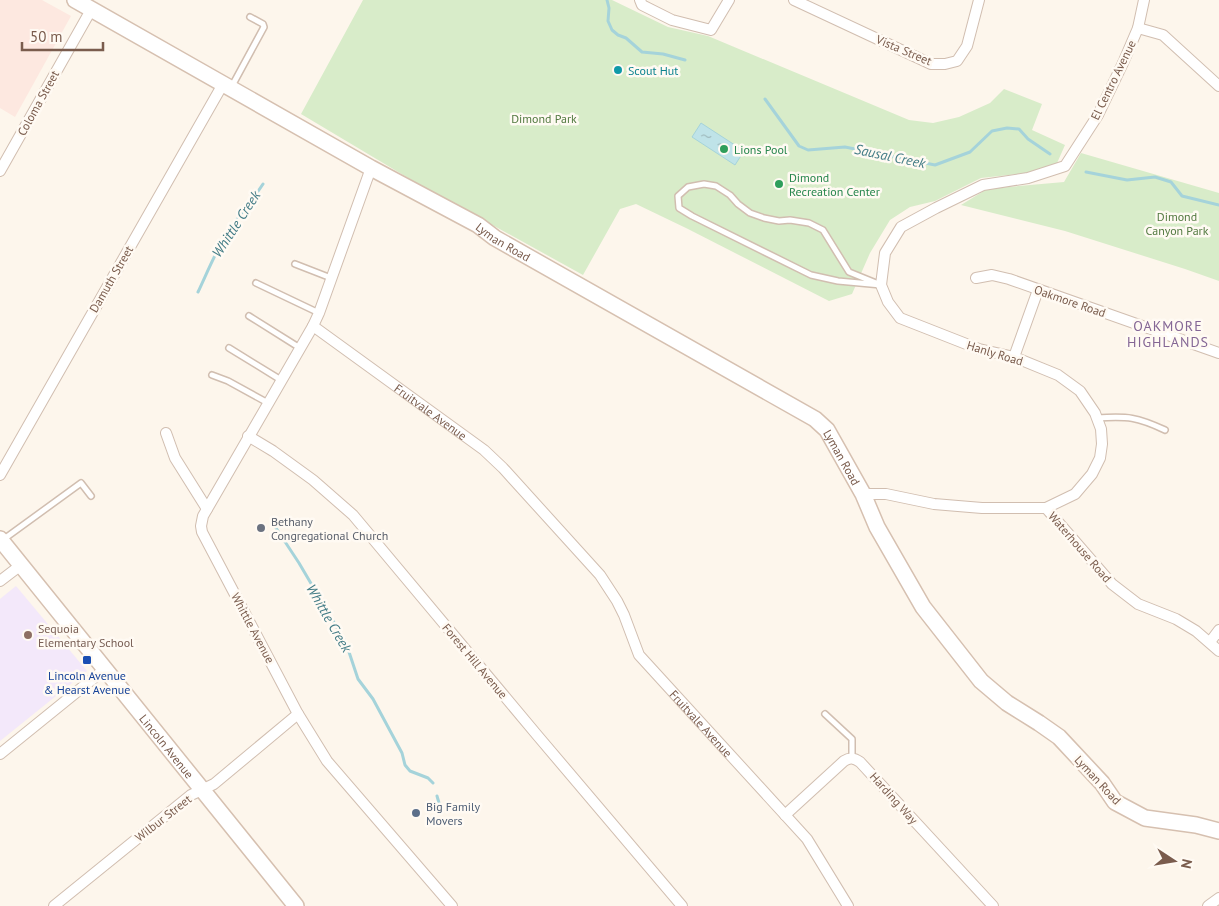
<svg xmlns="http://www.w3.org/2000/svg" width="1219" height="906" viewBox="0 0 1219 906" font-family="'PT Sans',sans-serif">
	<defs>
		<pattern id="water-ripples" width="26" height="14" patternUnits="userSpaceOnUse" patternTransform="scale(1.25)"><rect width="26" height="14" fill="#bfe3e8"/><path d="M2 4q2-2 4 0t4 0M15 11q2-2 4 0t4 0" fill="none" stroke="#a0bbbe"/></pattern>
	</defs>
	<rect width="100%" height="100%" fill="#fdf6ec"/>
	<path fill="#fde8e0" d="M0,0h42l29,16 -56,101 -15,-9z"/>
	<path fill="#f3e8fa" d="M16,586l71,85 -87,70v-142z"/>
	<path fill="#d8ecc9" d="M363,0h249l56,27 40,9 201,84 24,3 26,-6 31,-14 14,-14 38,15 -10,26 33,15 -11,25 -73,8 -46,23 -25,6 -20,13 -20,33 -18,41 -23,7 -141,-72 -52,-25 -16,5 -37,66 -163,-90 -119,-71z
		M1081,153l138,40v88l-34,-12 -120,-38 -104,-26 26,-16 77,-7z"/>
	<path fill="url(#water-ripples)" stroke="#a5d3da" d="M701,123l43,28 -9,14 -43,-28z"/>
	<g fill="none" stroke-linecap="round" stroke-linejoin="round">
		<path stroke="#a5d3da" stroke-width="3" d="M607,0l2,8 -1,13 4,9 6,5 8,3 16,14 21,2 22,6
			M765,99l34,47 9,4 37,-3 90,18 35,-13 22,-21 15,-3 12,1 9,10 22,15
			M1086,172l41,8 28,-3 16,5 11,14 37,9
			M198,292c8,-17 15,-34 24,-50 12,-21 28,-38 41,-58
			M272,522l27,41 47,80 12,36 15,20 29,54 3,12 5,6 18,7 5,5
			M437,796l2,7"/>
		<defs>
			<path id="lane" d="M232,86l32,-59 -1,-3 -13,-7
				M704,184l12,2 14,9 8,9 12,9 14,5 15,3 11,-1 19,3 14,7 26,42 32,13 -43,-4 -27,-6 -119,-59 -13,-8 -1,-12 10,-9z
				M295,264l36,14
				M256,283l63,30
				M249,316l51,32
				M229,348l52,32
				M212,375l16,6 40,22
				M1097,418c31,-2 40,-1 68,12
				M4,539l77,-56 10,13
				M825,714l27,25v19"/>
			<g id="street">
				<path d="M640,0l2,5 30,15 39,10 18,-30"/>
				<path d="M794,0l137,64h14l12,-3 10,-15 12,-46"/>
				<path d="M1138,28l25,7 56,51"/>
				<path id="s1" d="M371,168l-52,145 -6,13 171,124 19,18 97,107 17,26 7,14 15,40 168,184 41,67"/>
				<path d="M0,171l91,-161"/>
				<path d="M976,278l16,-3 17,4 210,74"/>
				<path d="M313,326l-110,190 -2,10 1,6 96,182 29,47 125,145"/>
				<path d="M1014,357l24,-67"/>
				<path d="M166,433l9,25 32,51"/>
				<path d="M248,436l25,15 40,29 40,35 184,220 145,171"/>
				<path d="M0,475l223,-391"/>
				<path d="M863,494h23l48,10 48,4h64l66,76 26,20 38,15 20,12 23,20"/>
				<path d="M1046,508l29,-14 17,-20 8,-16 2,-14 -1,-15 -6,-16 -15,-22 -22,-16 -44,-18 -35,-8 -79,-31 -12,-16 -7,-17 4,-32 16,-26 35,-19 47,-23 45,-7 37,-12 33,-51 25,-52 15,-35 6,-28"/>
				<path d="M0,581l21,-16"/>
				<path d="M1210,642l9,-12"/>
				<path d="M0,754l105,-85"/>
				<path d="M785,815l59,-54c6,-4 10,-3 16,1l133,144"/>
				<path d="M54,906l137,-111 23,-11 84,-70"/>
				<path d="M1208,906l11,-8"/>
			</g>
			<g id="secondary">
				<path id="s2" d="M75,0l296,168 107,57 17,13 320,181 12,11 36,64 14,33 46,80 58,74 26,22 32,20 20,14 43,46 13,19 30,16 51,7 23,6"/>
				<path id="s3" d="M0,539l296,367"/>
			</g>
		</defs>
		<use href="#lane" stroke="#d1beb0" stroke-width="8"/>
		<use href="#street" stroke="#d1beb0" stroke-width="12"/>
		<use href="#secondary" stroke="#d6c0b0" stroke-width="18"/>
		<use href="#lane" stroke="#fff" stroke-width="5"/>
		<use href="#street" stroke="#fff" stroke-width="10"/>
		<use href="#secondary" stroke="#fff" stroke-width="15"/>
	</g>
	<circle fill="#0f9aa8" stroke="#fffaf3" stroke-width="2" cx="618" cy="70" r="5"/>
	<g fill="#2e9e5b" stroke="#fffaf3" stroke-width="2">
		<circle cx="724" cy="149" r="5"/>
		<circle cx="779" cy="184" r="5"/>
	</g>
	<circle fill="#6b7280" stroke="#fffaf3" stroke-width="2" cx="261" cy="528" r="5"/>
	<circle fill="#8d6e63" stroke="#fffaf3" stroke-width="2" cx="28" cy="635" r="5"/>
	<rect fill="#1a4fb4" stroke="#fffaf3" stroke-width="2" x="82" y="655" width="10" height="10" rx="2.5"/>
	<circle fill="#5c6f8a" stroke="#fffaf3" stroke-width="2" cx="416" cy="813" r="5"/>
	<g text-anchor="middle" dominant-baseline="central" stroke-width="5" stroke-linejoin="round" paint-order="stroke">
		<g font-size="12" fill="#7a5c4d" stroke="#fffaf3">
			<text transform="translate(904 50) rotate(23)">Vista Street</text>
			<text transform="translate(1113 80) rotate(-64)">El Centro Avenue</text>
			<text transform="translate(38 103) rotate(-61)">Coloma Street</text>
			<text stroke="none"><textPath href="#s2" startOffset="492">Lyman Road</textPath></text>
			<text transform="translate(111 279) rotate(-60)">Damuth Street</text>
			<text transform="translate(1070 301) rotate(19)">Oakmore Road</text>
			<text transform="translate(995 353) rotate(17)">Hanly Road</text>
			<text stroke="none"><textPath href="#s1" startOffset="314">Fruitvale Avenue</textPath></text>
			<text stroke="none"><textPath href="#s2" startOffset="898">Lyman Road</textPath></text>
			<text transform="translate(1080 547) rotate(49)">Waterhouse Road</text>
			<text transform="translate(253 628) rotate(62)">Whittle Avenue</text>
			<text transform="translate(475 661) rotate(50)">Forest Hill Avenue</text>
			<text stroke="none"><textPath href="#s1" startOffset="732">Fruitvale Avenue</textPath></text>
			<text stroke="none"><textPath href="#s3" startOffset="266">Lincoln Avenue</textPath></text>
			<text transform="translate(1098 780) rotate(47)">Lyman Road</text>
			<text transform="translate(894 798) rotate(48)">Harding Way</text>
			<text transform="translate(163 818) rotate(-38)">Wilbur Street</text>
		</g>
		<g font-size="12" fill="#0d838f" stroke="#fffaf3" text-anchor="start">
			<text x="628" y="70">Scout Hut</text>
		</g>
		<g font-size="12" fill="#537a41" stroke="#fffaf3">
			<text x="544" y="118">Dimond Park</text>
			<text x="1177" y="216">Dimond<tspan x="1177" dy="14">Canyon Park</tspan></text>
		</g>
		<g font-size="12" fill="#27864d" stroke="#fffaf3" text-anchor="start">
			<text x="734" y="149">Lions Pool</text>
			<text x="789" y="177">Dimond<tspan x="789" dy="14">Recreation Center</tspan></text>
		</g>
		<g font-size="12" fill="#5b616d" stroke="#fffaf3" text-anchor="start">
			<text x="271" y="521">Bethany<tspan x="271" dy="14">Congregational Church</tspan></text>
		</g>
		<g font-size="12" fill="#785e54" stroke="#fffaf3" text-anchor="start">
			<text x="38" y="628">Sequoia<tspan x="38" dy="14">Elementary School</tspan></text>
		</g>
		<g font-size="12" fill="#164399" stroke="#fffaf3">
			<text x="87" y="675">Lincoln Avenue<tspan x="87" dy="14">&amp; Hearst Avenue</tspan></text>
		</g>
		<g font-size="12" fill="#4e5e75" stroke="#fffaf3" text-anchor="start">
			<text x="426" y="806">Big Family<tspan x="426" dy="14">Movers</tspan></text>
		</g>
		<g font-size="14" font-style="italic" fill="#437c86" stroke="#fffaf3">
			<text transform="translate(890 156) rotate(12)">Sausal Creek</text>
			<text transform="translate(236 224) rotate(-57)">Whittle Creek</text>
			<text transform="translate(329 618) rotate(60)">Whittle Creek</text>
		</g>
		<g font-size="14" letter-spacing="1" fill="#846695" stroke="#fffaf3">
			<text x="1168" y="326">OAKMORE<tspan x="1168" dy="16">HIGHLANDS</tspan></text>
		</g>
	</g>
	<g transform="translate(1174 861) rotate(102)" stroke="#fffaf3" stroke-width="4" paint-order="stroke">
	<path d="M0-4L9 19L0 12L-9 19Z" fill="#7a5c4d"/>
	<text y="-8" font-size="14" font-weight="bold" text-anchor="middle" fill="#7a5c4d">N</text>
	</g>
	<path d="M22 42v8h81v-8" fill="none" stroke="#7a5c4d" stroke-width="2.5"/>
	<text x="30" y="42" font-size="15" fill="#7a5c4d" stroke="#fffaf3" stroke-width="4" paint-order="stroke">50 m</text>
</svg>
